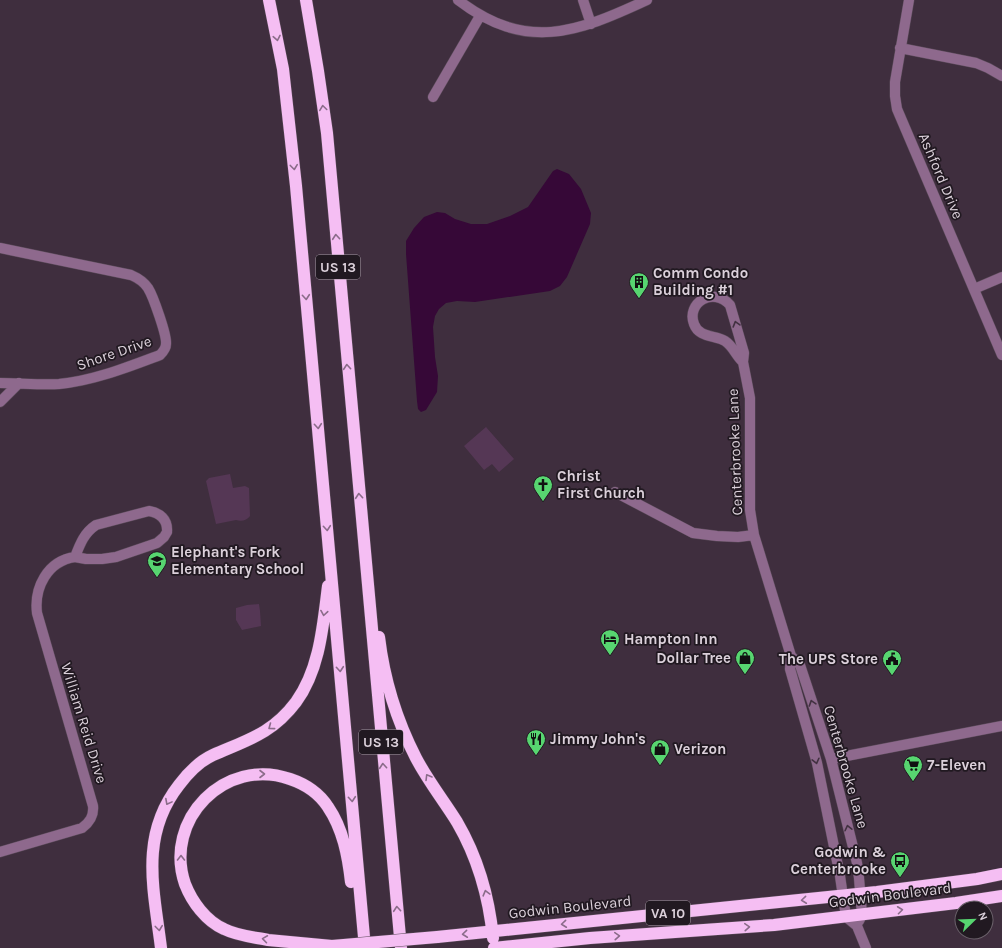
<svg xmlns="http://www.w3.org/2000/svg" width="1002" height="948" viewBox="0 0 1002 948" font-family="Karla,sans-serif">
	<rect width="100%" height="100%" fill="#3f2e3e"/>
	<path fill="#553755" d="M486,427l28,32 -15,13 -7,-8 -8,6 -20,-24z
		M230,474l3,14 12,-2 4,2 1,28c-3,4 -8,6 -14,4l-20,4 -10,-43 3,-3z
		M259,604l1,7 1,15 -19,4 -6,-10v-12l11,-3z"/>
	<path fill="#360837" d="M557,169l12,5 12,15 10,24 -1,11 -23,53 -7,9 -10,5 -75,11 -18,-1 -11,2 -7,6 -4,7 -2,11 2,30 3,19 -1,16 -11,18 -5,2 -3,-3 -1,-8 -11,-147v-13l8,-13 10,-11 13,-5 8,1 10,6 16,5h16l23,-8 18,-9 25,-36z"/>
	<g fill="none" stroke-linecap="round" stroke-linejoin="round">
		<defs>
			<path id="minor" d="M458,0c68,52 118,33 189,0
				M583,0l8,24
				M909,0l-14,82v14l2,13 105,246
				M900,48l76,15 12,5 14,8
				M433,97l47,-81
				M0,248l131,27c7,3 13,7 17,13 5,8 19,47 18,56 0,5 -3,8 -6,11 -32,12 -67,26 -101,29 -19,1 -40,-1 -59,-1
				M974,289l28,-12
				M743,362c-7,-6 -10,-16 -18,-21 -10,-6 -26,-3 -31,-17 -8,-21 19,-38 36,-19l14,48 -1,9 7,36v112l4,25 37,121 -1,13 27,94 23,113 6,41 11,9 9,22
				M0,402l19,-19
				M615,492l78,41 24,3 21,1 16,-2
				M149,511c11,2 19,8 18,21l-3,5 -7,6 -41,14 -14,2h-16l-11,-2c5,-13 9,-24 21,-32z
				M791,656l9,9 31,94 26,104 2,15 3,37 -3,6
				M831,759l171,-33
				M0,852l82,-24c8,-6 12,-12 11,-22l-56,-193c-3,-25 10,-52 38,-56"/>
			<path id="highway" d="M269,0l14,69 13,117 69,762
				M306,0l12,71 9,62 74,815
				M379,637c5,42 18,84 37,121 12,23 28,43 41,64 21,36 32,75 36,116
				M437,937l440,-45 100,-13 25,-5
				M332,946c-22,-2 -43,-4 -64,-6 -15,-3 -30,-4 -44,-11 -18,-8 -32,-27 -39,-45 -22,-64 40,-128 105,-105 15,5 29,14 38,28 15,22 20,49 23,75
				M161,948c-7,-58 -22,-112 18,-163 9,-12 21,-24 34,-30 34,-15 59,-21 83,-53 24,-33 27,-77 32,-116
				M494,948l96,-10 184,-13 182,-22 46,-7"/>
		</defs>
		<use href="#minor" stroke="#5b4b5a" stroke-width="11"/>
		<use href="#highway" stroke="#5b4b5a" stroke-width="13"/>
		<use href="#minor" stroke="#8e698d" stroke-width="10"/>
		<use href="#highway" stroke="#f5bef3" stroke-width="12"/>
		<defs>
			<path id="highway-bridge" d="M332,946l105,-9"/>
		</defs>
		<use href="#highway-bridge" stroke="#5b4b5a" stroke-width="13" stroke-linecap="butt"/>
		<use href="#highway-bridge" stroke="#f5bef3" stroke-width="12"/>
	</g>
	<defs><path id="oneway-chevron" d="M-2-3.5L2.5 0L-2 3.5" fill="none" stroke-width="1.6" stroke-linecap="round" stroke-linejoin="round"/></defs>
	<g stroke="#8b6c8a">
		<use href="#oneway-chevron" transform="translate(277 38) rotate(79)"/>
		<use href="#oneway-chevron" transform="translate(323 108) rotate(-98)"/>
		<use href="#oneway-chevron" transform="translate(294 167) rotate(83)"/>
		<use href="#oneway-chevron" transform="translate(336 237) rotate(-95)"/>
		<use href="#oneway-chevron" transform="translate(306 297) rotate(85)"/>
		<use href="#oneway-chevron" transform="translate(347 367) rotate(-95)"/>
		<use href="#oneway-chevron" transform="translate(318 426) rotate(85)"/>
		<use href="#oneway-chevron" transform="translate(359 496) rotate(-95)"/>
		<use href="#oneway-chevron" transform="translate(327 528) rotate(85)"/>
		<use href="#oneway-chevron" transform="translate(324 613) rotate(99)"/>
		<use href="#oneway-chevron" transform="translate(340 669) rotate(85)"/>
		<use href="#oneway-chevron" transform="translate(271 727) rotate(143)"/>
		<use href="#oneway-chevron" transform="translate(383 766) rotate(-95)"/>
		<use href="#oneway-chevron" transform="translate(262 774)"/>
		<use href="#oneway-chevron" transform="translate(428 777) rotate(-121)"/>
		<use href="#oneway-chevron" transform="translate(352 799) rotate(85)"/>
		<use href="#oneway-chevron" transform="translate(168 802) rotate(118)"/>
		<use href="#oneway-chevron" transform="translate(181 858) rotate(-90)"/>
		<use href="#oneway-chevron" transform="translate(486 893) rotate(-105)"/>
		<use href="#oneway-chevron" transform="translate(804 900) rotate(174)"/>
		<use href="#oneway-chevron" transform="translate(397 909) rotate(-95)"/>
		<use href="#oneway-chevron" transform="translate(900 910) rotate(-7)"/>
		<use href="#oneway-chevron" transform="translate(564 924) rotate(174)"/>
		<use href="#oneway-chevron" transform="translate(747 927) rotate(-4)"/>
		<use href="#oneway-chevron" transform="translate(159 928) rotate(83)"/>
		<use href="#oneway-chevron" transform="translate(465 934) rotate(174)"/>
		<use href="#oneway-chevron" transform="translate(617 936) rotate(-4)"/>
		<use href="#oneway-chevron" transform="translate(265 939) rotate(-172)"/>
	</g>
	<g stroke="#423141">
		<use href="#oneway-chevron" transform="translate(736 324) rotate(-106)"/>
		<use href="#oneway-chevron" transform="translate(812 703) rotate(-108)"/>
		<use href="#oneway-chevron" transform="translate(816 761) rotate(76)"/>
		<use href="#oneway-chevron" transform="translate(848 828) rotate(-103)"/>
	</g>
	<defs>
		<symbol id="building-pin" viewBox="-11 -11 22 30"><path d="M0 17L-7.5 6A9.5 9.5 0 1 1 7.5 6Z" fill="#57d570" stroke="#211921"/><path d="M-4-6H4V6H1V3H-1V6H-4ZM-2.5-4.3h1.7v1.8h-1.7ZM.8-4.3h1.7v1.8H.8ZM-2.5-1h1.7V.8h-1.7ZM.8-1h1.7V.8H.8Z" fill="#111"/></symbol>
		<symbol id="church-pin" viewBox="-11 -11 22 30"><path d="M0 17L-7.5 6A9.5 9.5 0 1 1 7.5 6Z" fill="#57d570" stroke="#211921"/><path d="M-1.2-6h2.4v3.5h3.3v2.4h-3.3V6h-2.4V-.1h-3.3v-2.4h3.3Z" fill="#111"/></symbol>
		<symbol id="school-pin" viewBox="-11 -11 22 30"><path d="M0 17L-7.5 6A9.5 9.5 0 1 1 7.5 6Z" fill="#57d570" stroke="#211921"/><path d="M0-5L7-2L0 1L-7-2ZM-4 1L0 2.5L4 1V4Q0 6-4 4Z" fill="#111"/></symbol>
		<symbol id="hotel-pin" viewBox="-11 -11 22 30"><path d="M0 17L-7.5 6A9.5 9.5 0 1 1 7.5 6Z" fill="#57d570" stroke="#211921"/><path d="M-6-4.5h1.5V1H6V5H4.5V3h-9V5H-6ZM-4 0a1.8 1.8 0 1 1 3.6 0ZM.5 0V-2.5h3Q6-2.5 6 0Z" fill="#111"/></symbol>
		<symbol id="shop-pin" viewBox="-11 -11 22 30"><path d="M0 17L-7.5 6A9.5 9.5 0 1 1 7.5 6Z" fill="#57d570" stroke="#211921"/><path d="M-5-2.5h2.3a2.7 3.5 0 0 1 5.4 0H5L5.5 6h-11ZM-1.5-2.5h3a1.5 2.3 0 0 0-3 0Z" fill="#111"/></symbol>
		<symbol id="civic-pin" viewBox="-11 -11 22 30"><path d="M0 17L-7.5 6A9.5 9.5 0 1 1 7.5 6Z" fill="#57d570" stroke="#211921"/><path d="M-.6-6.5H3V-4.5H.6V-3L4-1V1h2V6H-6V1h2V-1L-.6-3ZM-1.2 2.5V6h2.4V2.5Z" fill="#111"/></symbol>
		<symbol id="restaurant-pin" viewBox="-11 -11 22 30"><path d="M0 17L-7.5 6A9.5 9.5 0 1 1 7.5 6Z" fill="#57d570" stroke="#211921"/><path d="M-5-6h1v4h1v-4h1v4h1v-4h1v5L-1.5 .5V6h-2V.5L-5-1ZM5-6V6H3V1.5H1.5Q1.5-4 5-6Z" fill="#111"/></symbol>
		<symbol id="supermarket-pin" viewBox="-11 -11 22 30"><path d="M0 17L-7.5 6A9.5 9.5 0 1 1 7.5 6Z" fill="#57d570" stroke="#211921"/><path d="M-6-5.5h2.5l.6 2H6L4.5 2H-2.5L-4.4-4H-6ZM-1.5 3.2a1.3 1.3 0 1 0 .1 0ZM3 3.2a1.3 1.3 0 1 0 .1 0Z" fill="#111"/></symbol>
		<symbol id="bus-pin" viewBox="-11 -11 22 30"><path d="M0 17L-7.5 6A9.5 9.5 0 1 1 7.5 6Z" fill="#57d570" stroke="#211921"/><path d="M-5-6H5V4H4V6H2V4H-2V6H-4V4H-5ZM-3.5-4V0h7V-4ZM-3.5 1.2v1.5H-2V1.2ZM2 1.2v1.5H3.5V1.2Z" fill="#111"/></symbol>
	</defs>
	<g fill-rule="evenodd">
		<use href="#building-pin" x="628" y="271" width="22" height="30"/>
		<use href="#church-pin" x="532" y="474" width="22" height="30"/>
		<use href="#school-pin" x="146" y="550" width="22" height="30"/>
		<use href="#hotel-pin" x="599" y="628" width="22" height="30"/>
		<use href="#shop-pin" x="734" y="647" width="22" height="30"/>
		<use href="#civic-pin" x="881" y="648" width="22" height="30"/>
		<use href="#restaurant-pin" x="525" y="728" width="22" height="30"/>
		<use href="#shop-pin" x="649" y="738" width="22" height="30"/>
		<use href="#supermarket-pin" x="902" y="754" width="22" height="30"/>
		<use href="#bus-pin" x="889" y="850" width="22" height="30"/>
	</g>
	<g text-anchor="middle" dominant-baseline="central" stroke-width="3.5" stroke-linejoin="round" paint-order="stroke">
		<g fill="#211921" stroke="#a399a2" stroke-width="1">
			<rect x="316" y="255" width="44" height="24" rx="3"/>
			<rect x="359" y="730" width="44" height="24" rx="3"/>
			<rect x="646" y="901" width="44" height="24" rx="3"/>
		</g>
		<g font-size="14" font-weight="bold" fill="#dbd0da">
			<text x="338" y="267">US 13</text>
			<text x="381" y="742">US 13</text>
			<text x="668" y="913">VA 10</text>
		</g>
		<g font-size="15" fill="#dbd0da" stroke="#211921">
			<text transform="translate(941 176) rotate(67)">Ashford Drive</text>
			<text transform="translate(114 353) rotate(-19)">Shore Drive</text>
			<text transform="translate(735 452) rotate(-92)">Centerbrooke Lane</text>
			<text transform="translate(84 723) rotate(73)">William Reid Drive</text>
			<text transform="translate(846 767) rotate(74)">Centerbrooke Lane</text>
			<text transform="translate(890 895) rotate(-7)">Godwin Boulevard</text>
			<text transform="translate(570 907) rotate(-6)">Godwin Boulevard</text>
		</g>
		<g font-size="15" font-weight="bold" fill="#dbd0da" stroke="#211921" text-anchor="start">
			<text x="653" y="273">Comm Condo<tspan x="653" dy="17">Building #1</tspan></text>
			<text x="557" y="476">Christ<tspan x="557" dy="17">First Church</tspan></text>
			<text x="171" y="552">Elephant's Fork<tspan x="171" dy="17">Elementary School</tspan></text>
			<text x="624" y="639">Hampton Inn</text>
			<text x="731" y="658" text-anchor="end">Dollar Tree</text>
			<text x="878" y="659" text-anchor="end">The UPS Store</text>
			<text x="550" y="739">Jimmy John's</text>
			<text x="674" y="749">Verizon</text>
			<text x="927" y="765">7-Eleven</text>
			<text x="886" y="852" text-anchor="end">Godwin &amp;<tspan x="886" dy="17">Centerbrooke</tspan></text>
		</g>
	</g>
	<g transform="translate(974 920) rotate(67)"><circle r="19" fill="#211921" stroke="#6b626b"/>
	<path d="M0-3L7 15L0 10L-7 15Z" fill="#57d570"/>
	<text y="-6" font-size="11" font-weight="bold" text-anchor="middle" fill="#dbd0da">N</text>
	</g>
</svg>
